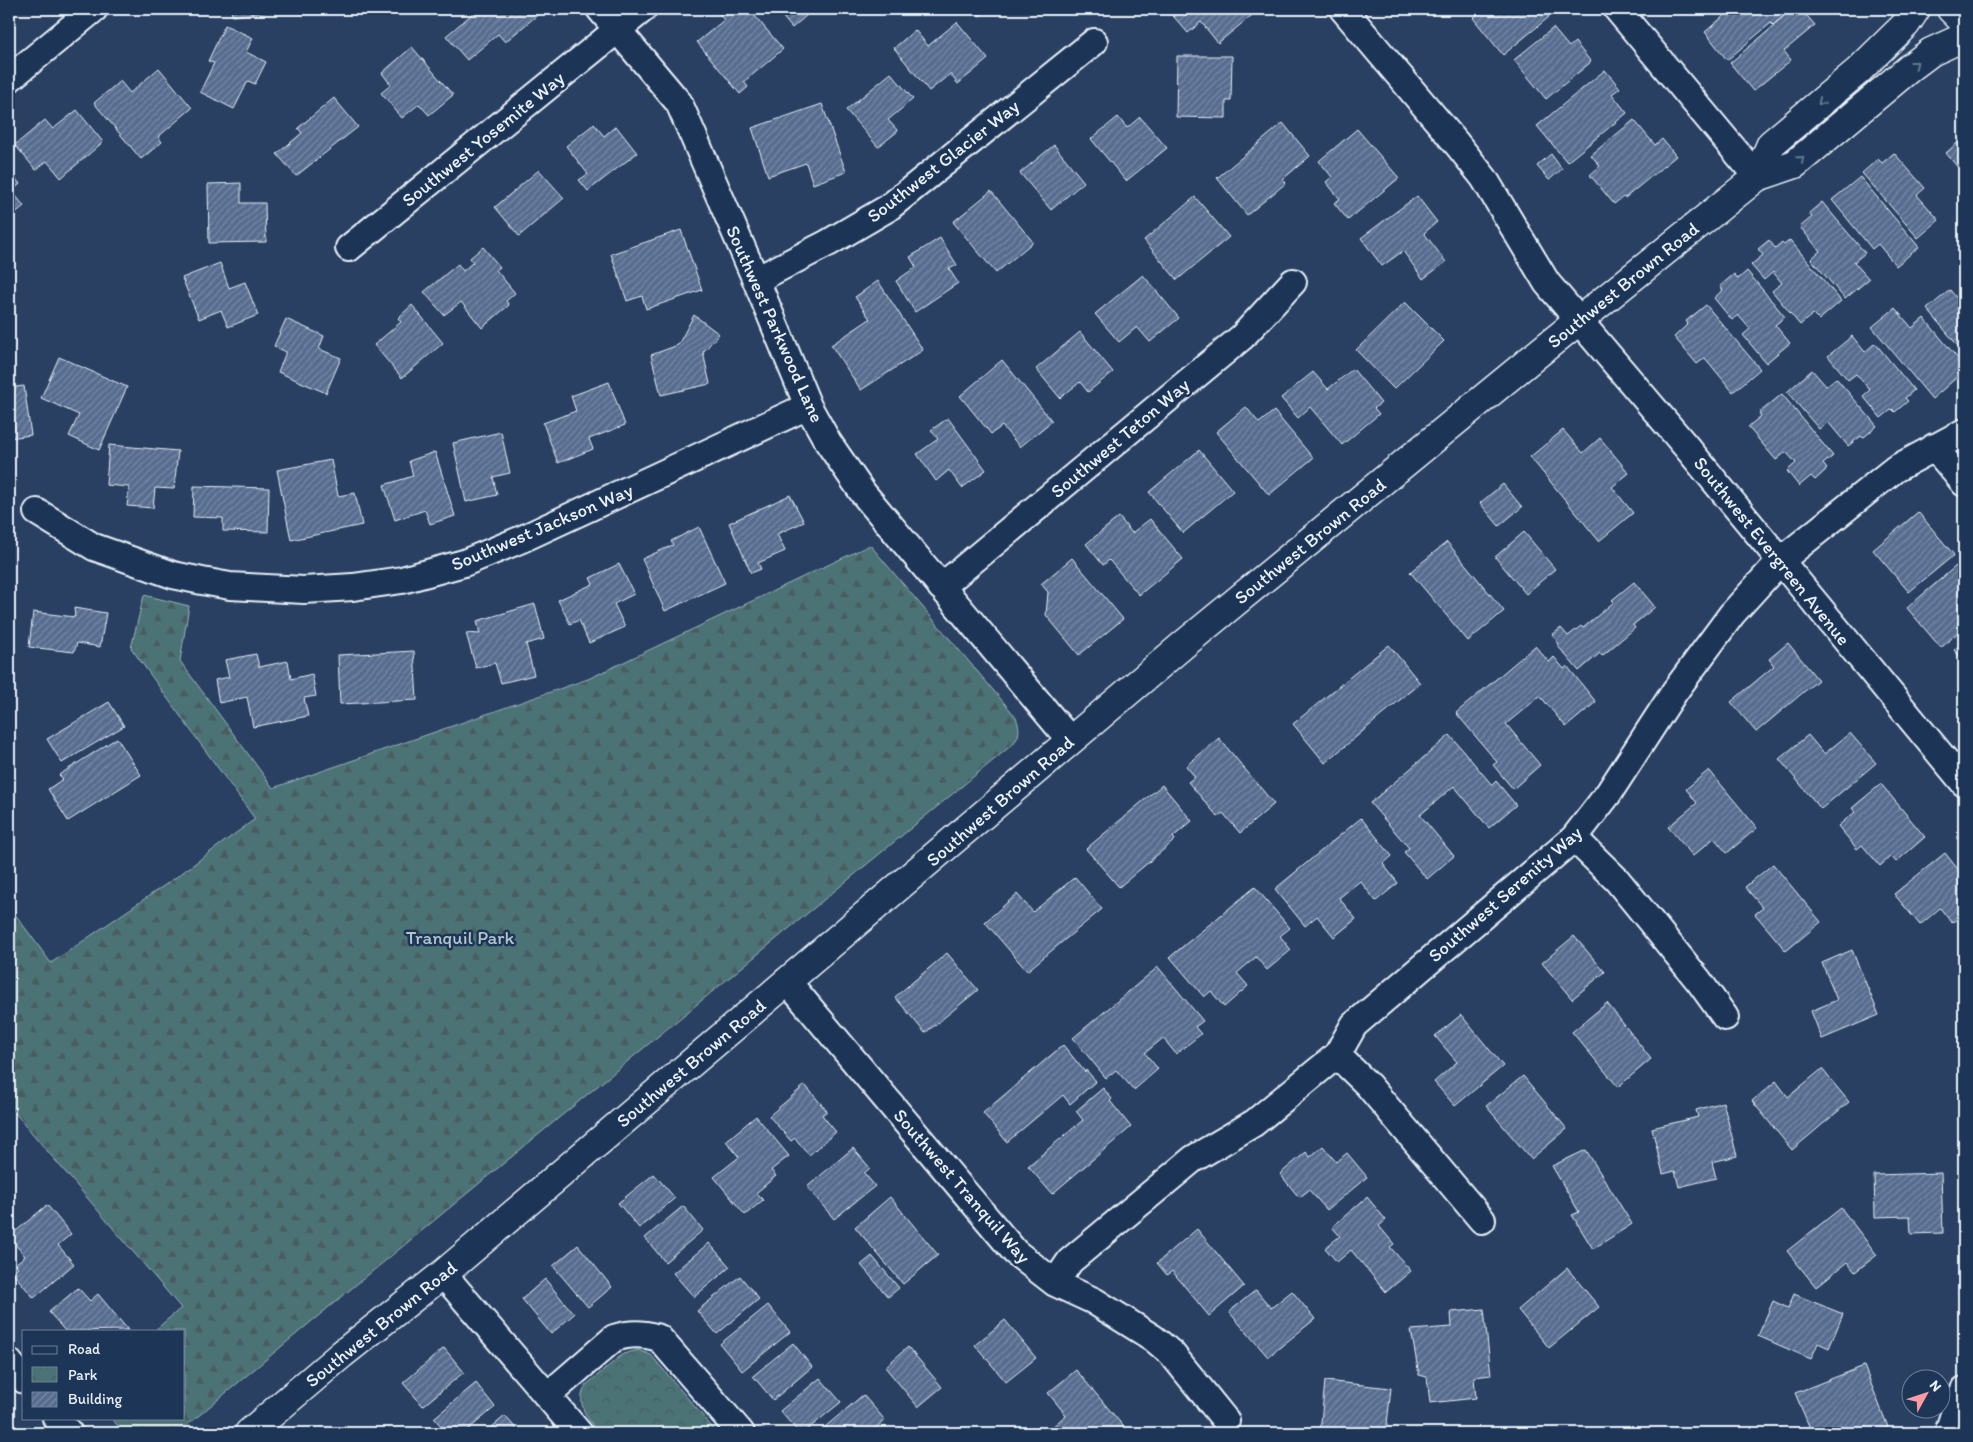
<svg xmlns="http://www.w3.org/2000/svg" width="1973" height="1442" viewBox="0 0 1973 1442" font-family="Itim,sans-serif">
	<defs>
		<pattern id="forest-firs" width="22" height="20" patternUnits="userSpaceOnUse" patternTransform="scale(1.25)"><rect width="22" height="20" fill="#4b7376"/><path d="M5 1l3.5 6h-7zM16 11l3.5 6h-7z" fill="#485b5e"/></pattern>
		<pattern id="park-crowns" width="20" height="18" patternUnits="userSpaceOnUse" patternTransform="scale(1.25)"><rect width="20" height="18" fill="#4b7376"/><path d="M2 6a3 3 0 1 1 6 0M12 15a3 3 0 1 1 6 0" fill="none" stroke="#485b5e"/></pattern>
		<pattern id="building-hatch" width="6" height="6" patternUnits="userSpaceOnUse" patternTransform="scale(1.25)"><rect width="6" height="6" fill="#576c8f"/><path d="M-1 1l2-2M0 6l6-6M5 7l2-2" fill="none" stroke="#7789a5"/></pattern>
	</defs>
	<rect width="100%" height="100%" fill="#294062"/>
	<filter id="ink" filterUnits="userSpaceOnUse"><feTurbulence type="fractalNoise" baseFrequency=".02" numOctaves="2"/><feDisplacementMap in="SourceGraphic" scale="10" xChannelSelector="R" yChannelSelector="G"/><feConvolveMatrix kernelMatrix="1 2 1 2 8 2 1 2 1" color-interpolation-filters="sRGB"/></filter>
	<g filter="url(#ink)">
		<path fill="url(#forest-firs)" stroke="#9ab2b7" d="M870,545l146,172c4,12 5,18 -4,28l-700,576 -134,112h-54l-13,-15h73v-87h-30l27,-23 -172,-202v-200l42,57 124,-85 80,-59 -124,-171 13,-53 45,11 -9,55 93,127 315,-109z"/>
		<path fill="url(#park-crowns)" stroke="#9ab2b7" d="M638,1350l13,5 66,78h-117c-13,-14 -25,-29 -14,-48l37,-31z"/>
		<path fill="url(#building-hatch)" stroke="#e8f1f8" d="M231,9h35v3l-34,4z
			M478,9h60l3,3 -36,30 -7,-8 -31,26 -21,-24z
			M722,9h27l34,40 -39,33 4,5 -8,7 -43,-52 27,-22 -6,-8z
			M776,9h38l-22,19z
			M973,9h15l-8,7z
			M1167,9h88l2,2 -39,32 -17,-21 -13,11z
			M1483,9h58l8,8 -46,38 -30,-37z
			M1732,9h60l-19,16 -2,-2 -44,37 -22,-28z
			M1792,9h9l14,16 -31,26 7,9 -38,31 -23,-28 44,-37 -1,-1z
			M957,22l31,37 -30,25 -8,-10 -21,17 -35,-43 21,-18 13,16z
			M225,25l28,13 -7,14 20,10 -11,22 -7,-3 -14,28 -34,-17 14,-29 -6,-2z
			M1553,28l16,19 6,-5 16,20 -45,37 -32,-39z
			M412,47l41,48 -24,20 -10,-11 -17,14 -21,-25 10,-8 -9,-12z
			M1177,56h55l-1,45h-5v17l-50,-1z
			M159,68l33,40 -34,29 4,5 -21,17 -47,-56 26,-22 10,12z
			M1605,70l15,18 -8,6 15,19 -60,49 -30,-36z
			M891,73l22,26 -25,21 10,11 -20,16 -32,-37z
			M334,98l24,29 -62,49 -19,-22 25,-21 -4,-5z
			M822,104l24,68 -33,12 -7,-21 -38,13 -16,-48z
			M77,110l26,32 -42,36 -14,-17 -11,9 -21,-25 30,-25 8,9z
			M1118,117l9,11 13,-11 27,31 -41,33 -35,-42z
			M1634,120l21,25 7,-6 14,17 -51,42 -2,-1 -9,7 -24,-29 10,-9 -9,-11z
			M1283,123l27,33 -27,23 3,4 -39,32 -30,-37z
			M594,124l10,12 12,-10 21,27 -49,38 -9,-11 9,-6 -22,-28z
			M1357,129l42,49 -51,42 -14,-17 6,-4 -14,-17 6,-5 -13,-16z
			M1964,137v38l-18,-22z
			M1054,145l30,37 -33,28 -31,-37z
			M1894,153l31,35 -8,7 22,25 -21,18 -56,-65 16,-14 4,4z
			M1551,154l11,15 -13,11 -12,-14z
			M9,170l11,14 -8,7 12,15 -15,12z
			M539,170l25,28 -45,38 -24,-29z
			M1860,177l59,70 -23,19 -18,-22 -6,5 -40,-49z
			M241,183v20h24l1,39 -57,1 -1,-59z
			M991,191l42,51 -37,31 -43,-51z
			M1417,196l20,26 -13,11 22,29 -23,17 -20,-28 -21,15 -21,-28z
			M1195,197l34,40 -52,43 -33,-40z
			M1822,202l43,51 -11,9 15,17 -24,20 -34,-40 9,-8 -20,-24 12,-10 -3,-4z
			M681,230l21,60 -56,19 -4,-13 -15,5 -16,-47z
			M940,238l17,27 -8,4 9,14 -43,29 -19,-31 20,-14 -6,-10z
			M1769,240l6,8 7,-6 2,3 6,-5 51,61 -22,19 -6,-6 -13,11 -28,-34 10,-8 -9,-11 -9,8 -13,-15 12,-10 -5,-6z
			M483,247l17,20 -4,3 19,23 -9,8 3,4 -27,23 -21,-26 -17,13 -20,-23 34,-28 5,7 10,-9 -3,-4z
			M220,263l9,25 16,-6 13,33 -30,12 -7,-17 -22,9 -17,-41z
			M1747,271l38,46 -10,8 15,18 -24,20 -23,-28 7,-6 -12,-14 -6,5 -18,-22 9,-8 -3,-4 14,-12 4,5z
			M1143,275l36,43 -29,24 -13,-15 -18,15 -24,-28z
			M878,281l45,69 -62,40 -30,-45 39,-26 -15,-22z
			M1950,290l14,17v46l-37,-44z
			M1405,302l39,39 -50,48 -38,-39z
			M412,305l31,38 -41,35 -28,-33 27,-23 -3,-4z
			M1706,305l54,64 -27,23 -28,-34 -8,6 -23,-27 14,-13 -2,-3z
			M1895,308l17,20 12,-10 40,48v5l-32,28 -60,-72z
			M694,315l25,19 -16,18 7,32 -49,11 -10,-40 27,-10z
			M286,319l38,17 -5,13 22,9 -15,35 -48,-21 8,-20 -12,-6z
			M1080,332l33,40 -25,20 -8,-10 -20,16 -24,-29z
			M1852,336l13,16 10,-9 39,47 -9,8 3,3 -13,11 -3,-3 -11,9 -18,-22 7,-6 -14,-16 -8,6 -20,-24z
			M59,357l68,30 -28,63 -30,-14 10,-21 -38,-17z
			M1002,360l50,61 -32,26 -18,-21 -11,8 -31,-38z
			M1353,369l28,34 -7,5 5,6 -37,31 -32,-38 -12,11 -17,-20 32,-26 15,17z
			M1812,370l14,16 10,-8 41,48 -14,12 -2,-2 -13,10 -20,-24 -9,7 -32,-37z
			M609,382l16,43 -36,14 4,10 -35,14 -15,-40 33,-12 -5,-15z
			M24,386l7,49 -22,3v-50z
			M1782,394l51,62 -10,8 4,5 -12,11 -4,-4 -12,10 -12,-15 9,-8 -10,-11 -10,8 -28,-33 13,-11 -2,-3z
			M1246,407l13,16 15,-12 39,47 -44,37 -53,-63z
			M948,418l38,52 -24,18 -13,-18 -13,11 -19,-27 21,-15 -7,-9z
			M1563,430l20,23 17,-15 29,35 -17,14 21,26 -34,28 -69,-84z
			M501,432l9,41 -17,4 4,18 -31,7 -13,-59z
			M109,445l69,6 -4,38 -19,-1 -2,20 -26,-2 2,-19 -23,-2z
			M1199,450l34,41 -50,42 -34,-41z
			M435,452l20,64 -25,8 -5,-14 -30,10 -11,-35 29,-9 -4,-15z
			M331,460l7,36 17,-3 7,32 -71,15 -14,-70z
			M1503,484l19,23 -23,19 -19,-23z
			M194,486l75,2 -1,44 -45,-1v-13l-30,-1z
			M790,495l14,27 -27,12 8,17 -27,12 3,6 -10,4 -22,-50z
			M1918,512l36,43 -45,37 -36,-42z
			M1119,517l13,16 18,-14 33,40 -44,36 -30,-35 -6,5 -17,-21z
			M699,527l26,56 -60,28 -23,-52 31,-14 -2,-4z
			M1524,532l31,37 -29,25 -31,-37z
			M1447,542l57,69 -36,30 -58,-69z
			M1072,558l51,61 -44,36 -33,-40 2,-23 -7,-8z
			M619,564l15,30 -20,10 11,23 -36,16 -10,-23 -9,4 -12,-24 35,-16 -3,-6z
			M1956,566l8,10v51l-23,21 -34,-40z
			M1634,582l21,25 -22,18 2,3 -33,28 -2,-3 -21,18 -22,-26 2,-1 -7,-9 9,-7 7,8 13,-10 2,2 31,-26 -2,-2z
			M535,604l9,35 -18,5 8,31 -33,8 -6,-20 -19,5 -10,-35 14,1 -3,-13z
			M74,608l32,5 -6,34 -23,-4 -3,9 -45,-5 4,-35 42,5z
			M1964,641v21l-10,-12z
			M1788,643l30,37 -62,52 -25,-30 43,-36 -5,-7z
			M1389,645l31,38 -95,80 -32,-39z
			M1535,646l14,16 5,-5 10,12 3,-3 29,36 -30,25 -26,-31 -34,28 34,41 -27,24 -20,-24 4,-3 -41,-49z
			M414,651l3,49 -77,4 -2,-49z
			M256,654l3,13 29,-6 3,18 21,-5 4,22 -12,2 4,18 -55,11 -6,-30 -28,6 -4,-23 14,-3 -4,-17z
			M109,702l15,24 -62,37 -15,-24z
			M1850,733l26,30 -55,46 -42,-50 29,-24 16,19z
			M1450,735l42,50 4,-4 20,24 -27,23 -35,-42 -34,29 34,41 -27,23 -23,-27 5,-4 -39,-45z
			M117,738l24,37 -73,46 -20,-32 15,-10 -4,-4z
			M1219,738l55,66 -34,29 -17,-20 -5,4 -30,-35 7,-5 -9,-11z
			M1709,770l48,58 -30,25 -13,-15 -21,18 -25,-29 29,-24 -11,-14z
			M1881,784l44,53 -29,25 -5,-6 -11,10 -18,-21 -5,4 -19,-23 17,-14 -3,-4z
			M1162,785l30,36 -19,16 2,3 -56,47 -33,-38z
			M1361,818l31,38 -9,8 15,19 -22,18 -16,-20 -21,17 17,21 -22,18 -17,-21 -12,10 -30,-37z
			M1945,853l19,24v36l-12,10 -12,-15 -20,17 -26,-31z
			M1773,864l48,58 -35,29 -31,-37 8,-6 -18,-21z
			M1075,877l27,32 -75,62 -42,-49 32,-28 16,18z
			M1255,887l35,41 -10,8 11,14 -24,20 -11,-13 -19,16 11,13 -24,21 -13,-16 -7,6 -34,-40z
			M1574,936l31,36 -33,27 -30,-36z
			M1852,950l27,65 -57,24 -11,-28 26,-11 -15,-37z
			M947,953l31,37 -53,43 -30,-36z
			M1158,967l45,54 -8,6 6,7 -25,20 -13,-16 -18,15 13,16 -24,21 -18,-20 -10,8 -33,-40z
			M1607,1003l44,56 -33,28 -46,-55z
			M1461,1015l42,51 -48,40 -21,-24 23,-20 -22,-26z
			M1063,1045l22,27 1,-2 10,11 -26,23 -7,-9 -56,47 -24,-29z
			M1822,1069l27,33 -57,48 -40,-49 24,-20 12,16z
			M1523,1076l44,53 -36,30 -45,-53z
			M805,1085l22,26 -5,4 14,17 -27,23 -14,-17 -4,3 -22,-25z
			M1103,1088l9,11 -2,2 21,26 -79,67 -24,-28 55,-46 -7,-9z
			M1723,1102l14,54 -25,6 4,16 -37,9 -4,-16 -12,3 -11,-46 46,-11 -2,-7z
			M756,1116l33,40 -18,14 5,6 -20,17 7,7 -18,15 -31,-38 25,-20 -13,-16z
			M1323,1146l13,16 11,-9 20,24 -40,33 -18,-20 -9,7 -3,-2 -17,-21 26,-22 4,5z
			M853,1148l17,20 -6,5 11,13 -41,33 -27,-32z
			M1586,1150l46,74 -39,25 -21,-34 7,-3 -27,-46z
			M1941,1173l2,60 -32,1 -1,-18 -35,1 -1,-42z
			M654,1174l21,24 -36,30 -21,-25z
			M890,1197l48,58 -35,29 -48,-57z
			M1367,1197l19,23 -7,6 15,18 -4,3 21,24 -25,21 -35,-42 -14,12 -12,-14 15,-12 -8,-9z
			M1964,1202v22l-4,-1z
			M47,1205l24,29 -13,11 16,19 -40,34 -22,-26 6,-5 -3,-3 10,-8 -16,-19z
			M683,1206l20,24 -38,32 -20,-24z
			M1841,1208l36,47 -22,17 -8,-10 -31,25 -29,-36z
			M1197,1229l47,57 -35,30 -37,-45 -5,4 -10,-12z
			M709,1243l21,24 -36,30 -21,-24z
			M578,1245l34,42 -24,20 -35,-41z
			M872,1256l27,32 -11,9 -27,-32z
			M1567,1268l32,39 -50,41 -31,-38z
			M740,1276l19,23 -42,35 -20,-23z
			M545,1279l29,35 -23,20 -29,-35z
			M78,1288l12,13 8,-7 30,36 -63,1 -16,-19z
			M1256,1290l15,18 21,-17 23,28 -47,38 -39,-45z
			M1794,1294l49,20 -14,34 -11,-5 -7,16 -53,-23 15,-35 15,7z
			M768,1305l22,27 -48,39 -22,-27z
			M1484,1309l7,66 -17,2 2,21 -46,5 -3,-26 -8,-2 -8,-45 41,-3 -1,-15z
			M1005,1320l31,38 -30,24 -31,-37z
			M793,1343l19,24 -39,33 -20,-24z
			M908,1347l34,40 -24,20 -33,-40z
			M444,1348l20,24 -41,34 -20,-23z
			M1864,1366l24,61 -16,6h-28l-3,-7 -19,7h-10l-17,-40z
			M1076,1370l53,63h-75l-4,-4 16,-14 -18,-22z
			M820,1378l21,24 -38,31h-4l-19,-22z
			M1325,1381l66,7 -5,45h-66z
			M476,1383l19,24 -31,26h-17l-13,-15z
			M863,1395l22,25 -15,13h-39l-6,-6z
			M505,1416l15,17h-35z
			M1618,1430h32v3h-32z"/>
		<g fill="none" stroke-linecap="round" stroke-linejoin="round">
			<defs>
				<path id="minor" d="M600,9l79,94 77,177 52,126 20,36 35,51 207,247
					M1343,9l114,135 27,34 63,105 142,167 275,333
					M1617,9l140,168
					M9,79l85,-70
					M349,248l294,-239
					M756,280l72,-37 60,-35 206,-166
					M1934,447l30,36
					M37,512l57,35 79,28 29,6 28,5 74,4 49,-3 49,-7 62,-17 58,-24 286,-133
					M941,587l301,-250 51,-55
					M1574,838l43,42 82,101 26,36
					M787,981l228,271 40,31 39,18 59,37 19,16 54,67
					M1337,1055l31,30 114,135
					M443,1274l136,159
					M1055,1283l15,-22 123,-102 61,-36 83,-68 17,-30 220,-187 34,-44 67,-103 57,-77 48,-53 115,-92 69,-37
					M9,1362l15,18
					M547,1396l67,-58c16,-5 28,-5 45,0l82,95
					M56,1418l13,15
					M1948,1433l8,-25 8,-18"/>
				<path id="tertiary" d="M1951,9l13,13
					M1757,177l14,-33 87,-73 48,-47 10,-15
					M249,1433l93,-79 101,-80 740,-629 363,-298 211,-170 38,-13 116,-97 20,-15 33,-15"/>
			</defs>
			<use href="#minor" stroke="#e8f1f8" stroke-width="30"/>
			<use href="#tertiary" stroke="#e8f1f8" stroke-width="31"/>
			<use href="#minor" stroke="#1d3557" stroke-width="26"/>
			<use href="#tertiary" stroke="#1d3557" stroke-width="28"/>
		</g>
		<defs><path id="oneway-chevron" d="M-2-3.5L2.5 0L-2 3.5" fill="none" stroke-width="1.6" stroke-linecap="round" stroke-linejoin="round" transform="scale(1.25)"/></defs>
		<g stroke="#64778f">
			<use href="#oneway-chevron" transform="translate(1915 64) rotate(-37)"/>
			<use href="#oneway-chevron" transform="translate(1821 102) rotate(140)"/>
			<use href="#oneway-chevron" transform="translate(1801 159) rotate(-40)"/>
		</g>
	</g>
	<g text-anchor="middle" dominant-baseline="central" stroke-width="5" stroke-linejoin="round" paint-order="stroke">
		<g font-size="19" fill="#e8f1f8" stroke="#1d3557">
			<text transform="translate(483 139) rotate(-39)">Southwest Yosemite Way</text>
			<text transform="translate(943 161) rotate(-38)">Southwest Glacier Way</text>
			<text transform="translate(1623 285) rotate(-39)">Southwest Brown Road</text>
			<text transform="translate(775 324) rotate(66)">Southwest Parkwood Lane</text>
			<text transform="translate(1120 438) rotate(-40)">Southwest Teton Way</text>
			<text transform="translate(542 527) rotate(-23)">Southwest Jackson Way</text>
			<text transform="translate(1310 541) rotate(-39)">Southwest Brown Road</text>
			<text transform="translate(1772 551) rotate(51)">Southwest Evergreen Avenue</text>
			<text transform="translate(1000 801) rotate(-41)">Southwest Brown Road</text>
			<text transform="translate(1505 894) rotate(-41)">Southwest Serenity Way</text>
			<text transform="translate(691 1063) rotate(-40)">Southwest Brown Road</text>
			<text transform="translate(962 1186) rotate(49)">Southwest Tranquil Way</text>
			<text transform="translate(381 1324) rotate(-39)">Southwest Brown Road</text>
		</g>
		<g font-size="19" fill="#b1c5ca" stroke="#1d3557">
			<text x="460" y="937">Tranquil Park</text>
		</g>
	</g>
	<rect width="1973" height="1442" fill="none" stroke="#1d3557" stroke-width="30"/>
	<rect x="15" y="15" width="1943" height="1412" fill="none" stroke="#e8f1f8" stroke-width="2" filter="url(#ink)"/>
	<rect x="22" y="1330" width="162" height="90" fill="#1d3557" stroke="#6e8097"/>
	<rect x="32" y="1346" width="25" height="8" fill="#1d3557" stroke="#6e8097"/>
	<text x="68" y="1354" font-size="15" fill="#e8f1f8">Road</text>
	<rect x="32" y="1367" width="25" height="15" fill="url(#park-crowns)" stroke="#6e8097"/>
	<text x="68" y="1380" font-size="15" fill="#e8f1f8">Park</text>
	<rect x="32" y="1392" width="25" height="15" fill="url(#building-hatch)" stroke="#6e8097"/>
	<text x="68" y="1404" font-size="15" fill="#e8f1f8">Building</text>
	<g transform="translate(1926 1394) rotate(50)"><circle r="24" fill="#1d3557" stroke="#6e8097"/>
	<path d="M0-4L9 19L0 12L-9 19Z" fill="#ff9aa2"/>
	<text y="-8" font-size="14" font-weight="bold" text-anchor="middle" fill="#e8f1f8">N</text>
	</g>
</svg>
